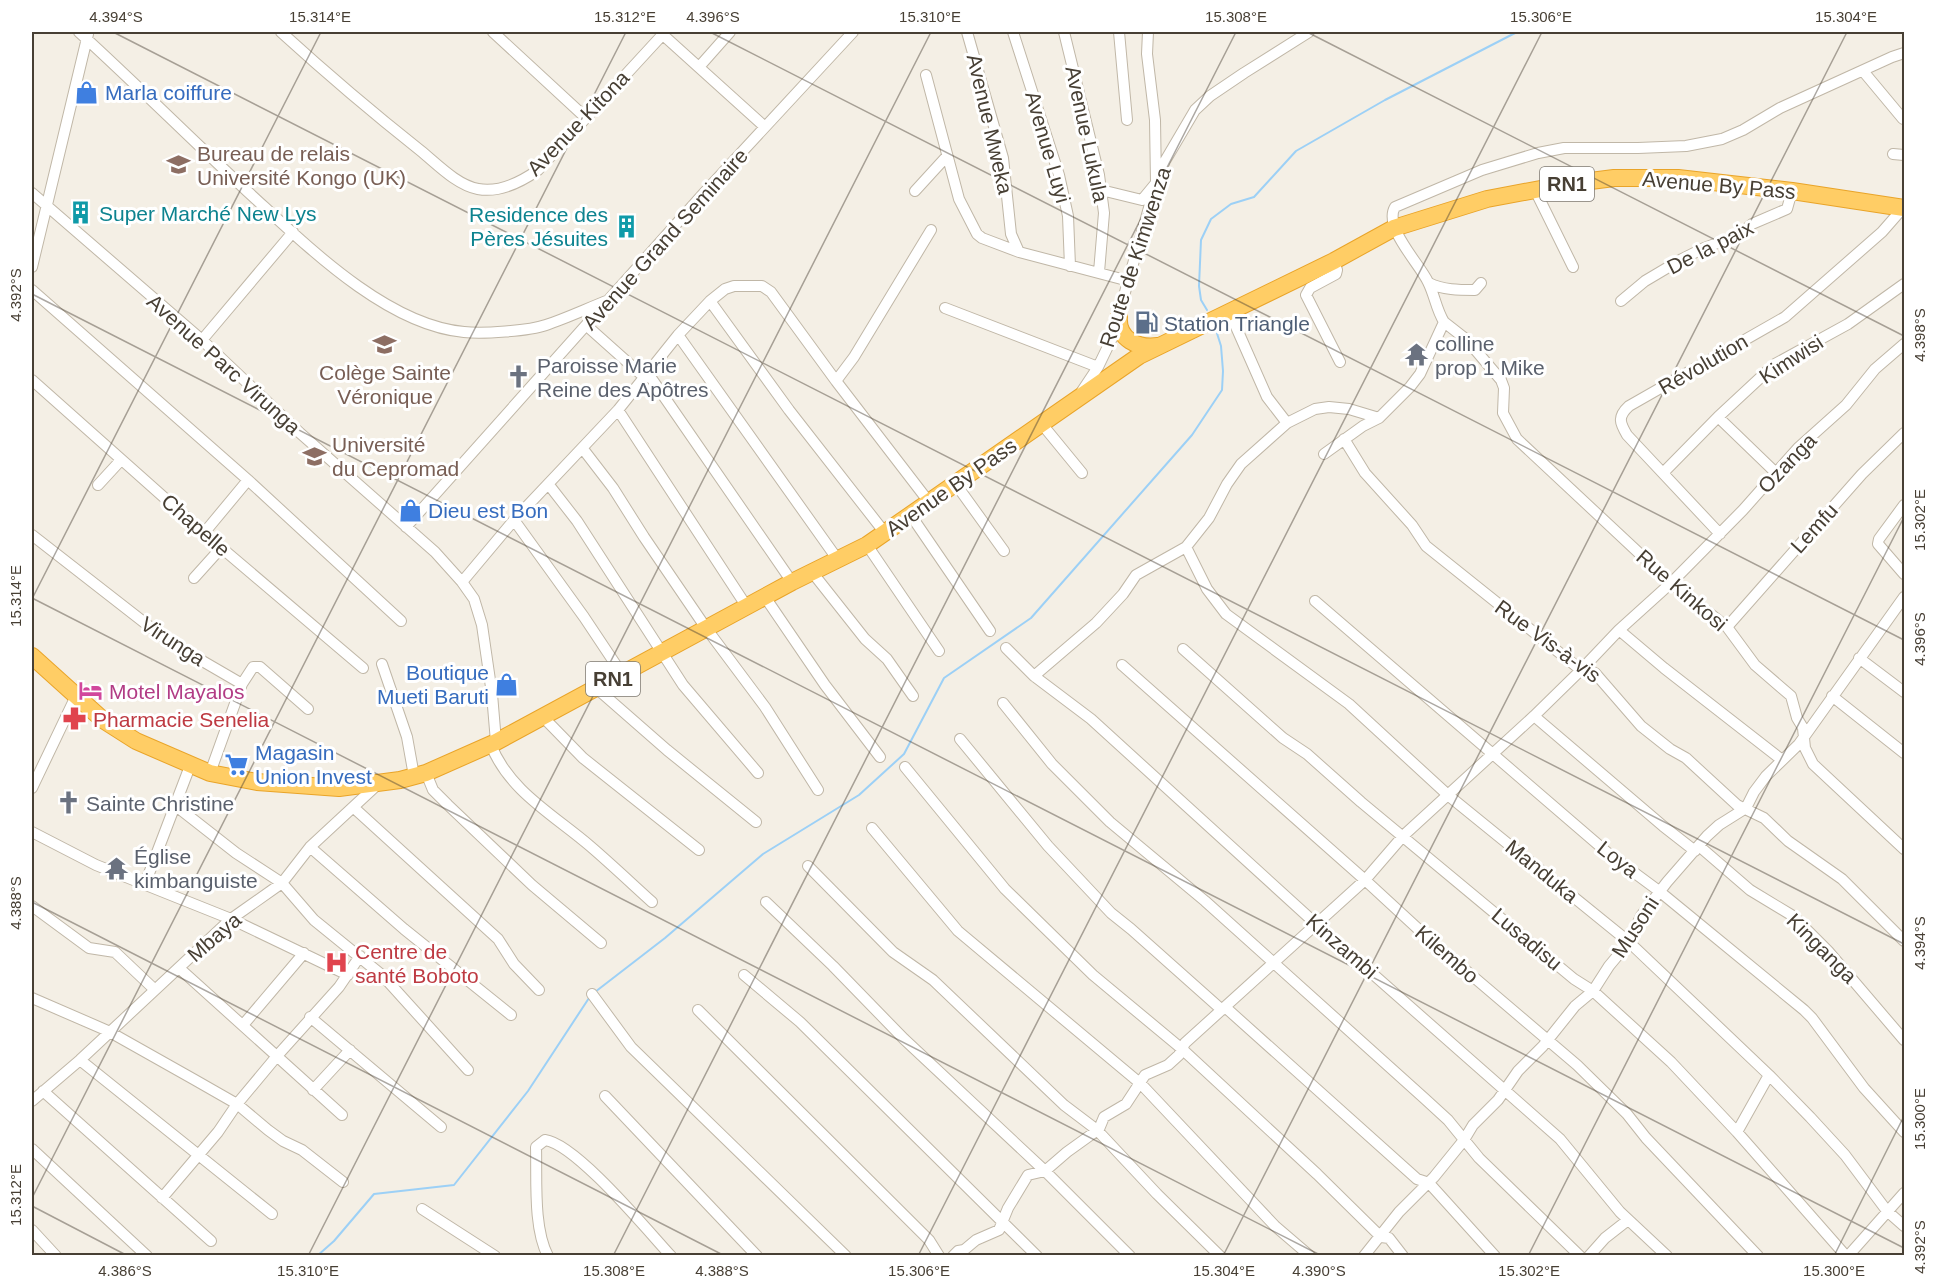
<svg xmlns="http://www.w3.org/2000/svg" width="1936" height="1287" viewBox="0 0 1936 1287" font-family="Helvetica,sans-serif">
	<rect width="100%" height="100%" fill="#f4efe5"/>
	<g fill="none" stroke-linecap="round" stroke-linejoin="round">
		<path stroke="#9cd0f6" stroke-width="2" d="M1207,310l-6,-10 -2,-14 2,-46 10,-21 20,-15 23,-7 42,-46 89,-51 132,-68
			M595,992l70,-54 98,-84 96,-59 45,-41 40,-76 87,-60 161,-183 30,-45 1,-19 -2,-25 -6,-19
			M317,1256l17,-15 40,-47 80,-9 74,-94 61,-93"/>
		<defs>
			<path id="minor" d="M79,32c57,52 112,107 168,159 57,52 138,134 217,141 18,2 65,-1 82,-7 21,-7 42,-17 63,-25
				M281,32c45,41 92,81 140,119 17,14 36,34 57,38 21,4 43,-7 60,-19l127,-138
				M493,32l92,85
				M967,32l36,126 8,76 8,18
				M1013,32l46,143 9,41 2,50
				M1064,32l35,143 5,38 -5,59
				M1119,32l8,88
				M662,34l103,93
				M699,67l31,-35
				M1863,71l40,48h1
				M926,75l33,124 18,35 5,4 37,14 110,29
				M1893,154l11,1
				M1101,190l41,10 14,-17 -1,-63 -8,-66 1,-22
				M1535,190l38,77
				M915,191l32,-35
				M32,193l170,147 98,93 135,119 27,30 12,17 8,26 10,69 4,48
				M1334,261l3,9 -1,4 -26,14 -4,7 34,67
				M32,267l56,-233
				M1429,283c14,7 30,7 46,7l6,-7
				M32,290l216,190 153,141
				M710,301l79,109 96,123
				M1621,301l24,-20 37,-22 22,-11 35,-13 13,-11 35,-15 5,-18
				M945,308l153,59
				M1229,311l38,86 20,26
				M1444,322l23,18 34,40 3,8 -1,25 14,26 154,144 56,44 28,38 36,31 6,22 6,10 2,20 8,16 91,85
				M587,326l56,50
				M678,335l160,225
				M202,340l91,-108
				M647,372l145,210
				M32,380l172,153 159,135
				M836,381l18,-24 77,-127
				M1082,391l16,-24 14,-29 44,-155 9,-22 30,-51 15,-14 34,-23 65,-41
				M618,410l129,197
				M1718,417l57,55
				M1041,423l41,50
				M1344,439l21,34 47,52 14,21 155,124 9,1 5,2 46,53 29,23 16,9 51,47 27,13 24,23 54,38 62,62
				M583,449l30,39 31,49 62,91 59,79 53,83
				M1324,454l39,-28 16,-8 31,-31 10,-13 24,-52c-8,-13 -9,-26 -16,-40 -9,-19 -45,-55 -33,-75l87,-37 56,-17 26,-5h74l48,-2 36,-7 21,-9 37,-22 112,-51 12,-4
				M1663,473l55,-56 57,-53 73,-40 56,-40
				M955,483l49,68
				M98,485l23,-25
				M549,485l28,36 106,164 75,88
				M1904,505l-25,34 -1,5 26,30
				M910,514l80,117
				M514,520l70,97 38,57
				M406,527l297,-333 150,-162
				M204,533l44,-53
				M1720,534l-93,-99c-7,-12 -10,-18 2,-29l156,-89 97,-85 21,-24
				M32,535l136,106 74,43 -32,89
				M867,545l72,106
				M1186,547l21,42 19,25 123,90 100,92 180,146 140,133 41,42 35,38 42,56 17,15
				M812,572l53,67 22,20 26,37
				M194,578l27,-30
				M462,582l52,-62 104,-110 60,-75 32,-34 15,-12 9,-3h28l9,6 65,89 93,121
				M765,597l60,88 55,72
				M1315,601l294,253 50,37 145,119 8,8 52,70 40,44
				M1727,627l135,-153 42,-41
				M1619,630l45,38 118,92
				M1006,648l28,28 57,43 224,204 245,216 60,73 47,44
				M1183,649l100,89 24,16 54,48 213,177 19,12 78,71 66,70 109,124
				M1859,658l45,34
				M382,664l25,73 7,39
				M1122,665l243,215 64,59 148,126 50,49 19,24 112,118
				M1034,676l62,-53 27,-29 13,-19 50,-28 23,-29 18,-34 14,-20 46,-41 28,-14 14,-2 20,2 30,9
				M242,684l11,-17h7l48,42
				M595,687l72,63 89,72
				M1832,696l72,57
				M1003,703l49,61 58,58 95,79 219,197 24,22 31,38 101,98
				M1534,716l129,110 32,25
				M543,717l40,41 116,92
				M960,739l88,107 63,67 20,16 91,81
				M491,745c18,46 63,70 99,101 21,18 41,37 62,56
				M905,767l100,122 88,86 89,74 135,125 64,63 8,1 14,18
				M426,773l7,17 15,15 84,80 69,58
				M32,788l44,-92
				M176,806l60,47 46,30 32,37 69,56 85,94
				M353,807l145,132 16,25 25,26
				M872,828l86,103 183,153 134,142 35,30
				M32,832l64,33 135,54 117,56
				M1699,846l51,44 43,26 35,35 76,89
				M310,847l94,82 107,86
				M808,866l85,86 40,28 131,125 33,25 60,64 63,62
				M145,884l45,-118
				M766,902l67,64 71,73 141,132 85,85
				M32,906l57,42 26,4 39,37
				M179,968l163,147
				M744,975l56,47 237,234
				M592,994l39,53 215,209
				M32,998l76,33 87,49 42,24 31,26 15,11 19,9 41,32
				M1225,1007l192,172 12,4 66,73
				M698,1010l231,230 10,16
				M310,1017l131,110
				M243,1025l61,-72
				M80,1060l192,154
				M313,1090l37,-40
				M43,1091l168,150
				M605,1096l152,160
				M32,1101l48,-41 151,-141 51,-36 28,-36 68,-63
				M1737,1132l32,-57
				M32,1149l115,107
				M162,1198l56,-66 19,-28 40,-48 62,-69 21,-31
				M422,1209l73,47
				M32,1230l24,26
				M548,1256c-15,-28 -11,-78 -12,-109l9,-7c31,4 102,90 126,116
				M953,1256l5,-5 6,-1 12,-10 23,-10 9,-22 20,-33 17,-4 22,-19 32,-23 5,-12 22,-13 19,-29 23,-10 11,-10 6,-12 180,-163 38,-44 131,-120 47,-46 38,-40 52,-47 72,-73 55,-62 48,-43 29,-36 29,-25
				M1364,1256l35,-44 35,-35 30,-37 9,-15 25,-25 20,-29 25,-25 32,-40 18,-15 16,-25 20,-24 12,-26 26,-34 40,-46 12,-11 27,-17 8,-16 12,-16 33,-32 105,-147
				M1589,1256l16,-18 23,-18
				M1848,1256l56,-63"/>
			<path id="highway" d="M1119,317c-2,22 19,32 39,29
				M32,656l71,64 33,21 74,32 47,9 82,6 61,-8 26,-7 70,-31 296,-160 75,-37 272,-189 195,-95 60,-33 93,-29 80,-15 47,-6h64l114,13 112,17"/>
		</defs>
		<use href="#minor" stroke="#c0b7a7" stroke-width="12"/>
		<use href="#highway" stroke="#e9a429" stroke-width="18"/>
		<use href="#minor" stroke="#fff" stroke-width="10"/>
		<use href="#highway" stroke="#ffcd65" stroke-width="16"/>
	</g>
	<path fill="none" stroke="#473f34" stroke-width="1.5" stroke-opacity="0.45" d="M113,32l1791,912M710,32l1194,608M1307,32l597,304M32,294l1872,954M32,598l1290,658M32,599l289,-567M32,902l693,354M32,1198l594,-1166M32,1206l96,50M308,1256l623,-1224M613,1256l623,-1224M918,1256l624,-1224M1223,1256l624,-1224M1528,1256l376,-739M1834,1256l70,-140"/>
	<defs>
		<symbol id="shop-bare" viewBox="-9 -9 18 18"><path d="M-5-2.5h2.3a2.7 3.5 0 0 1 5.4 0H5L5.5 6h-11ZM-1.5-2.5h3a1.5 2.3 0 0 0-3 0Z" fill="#3f7fe0" stroke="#fff" stroke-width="2.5" paint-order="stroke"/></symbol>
		<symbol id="university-bare" viewBox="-9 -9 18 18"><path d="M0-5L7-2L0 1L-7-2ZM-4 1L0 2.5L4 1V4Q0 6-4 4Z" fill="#8d6e63" stroke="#fff" stroke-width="2.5" paint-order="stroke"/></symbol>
		<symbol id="building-bare" viewBox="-9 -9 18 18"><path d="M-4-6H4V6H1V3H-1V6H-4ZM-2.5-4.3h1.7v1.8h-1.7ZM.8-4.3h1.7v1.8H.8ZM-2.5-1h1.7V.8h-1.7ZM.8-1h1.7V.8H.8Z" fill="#0f9aa8" stroke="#fff" stroke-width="2.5" paint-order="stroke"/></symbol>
		<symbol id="fuel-bare" viewBox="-9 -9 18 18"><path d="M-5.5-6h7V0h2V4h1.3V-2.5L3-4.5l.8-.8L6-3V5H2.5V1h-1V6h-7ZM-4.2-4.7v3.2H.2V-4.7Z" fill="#5c6f8a" stroke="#fff" stroke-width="2.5" paint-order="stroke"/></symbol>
		<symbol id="school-bare" viewBox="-9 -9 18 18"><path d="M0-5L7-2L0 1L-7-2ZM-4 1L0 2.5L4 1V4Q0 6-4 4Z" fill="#8d6e63" stroke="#fff" stroke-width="2.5" paint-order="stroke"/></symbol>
		<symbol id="temple-bare" viewBox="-9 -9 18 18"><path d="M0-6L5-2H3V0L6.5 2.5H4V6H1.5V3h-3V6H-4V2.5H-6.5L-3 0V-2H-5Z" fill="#6b7280" stroke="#fff" stroke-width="2.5" paint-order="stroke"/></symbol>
		<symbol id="church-bare" viewBox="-9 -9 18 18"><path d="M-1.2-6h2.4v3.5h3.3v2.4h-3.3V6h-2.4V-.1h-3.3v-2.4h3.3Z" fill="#6b7280" stroke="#fff" stroke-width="2.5" paint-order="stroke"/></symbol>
		<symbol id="hotel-bare" viewBox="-9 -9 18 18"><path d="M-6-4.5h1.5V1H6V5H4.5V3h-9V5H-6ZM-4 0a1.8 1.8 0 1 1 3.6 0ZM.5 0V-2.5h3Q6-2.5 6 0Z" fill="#d1479c" stroke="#fff" stroke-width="2.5" paint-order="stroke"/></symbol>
		<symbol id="pharmacy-bare" viewBox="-9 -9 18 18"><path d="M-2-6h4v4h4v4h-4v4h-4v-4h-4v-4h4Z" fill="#e0444e" stroke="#fff" stroke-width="2.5" paint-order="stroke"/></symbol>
		<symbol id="supermarket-bare" viewBox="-9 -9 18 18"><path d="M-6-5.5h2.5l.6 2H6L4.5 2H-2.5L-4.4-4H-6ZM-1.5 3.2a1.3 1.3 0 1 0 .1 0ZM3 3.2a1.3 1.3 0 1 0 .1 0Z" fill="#3f7fe0" stroke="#fff" stroke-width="2.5" paint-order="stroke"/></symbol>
		<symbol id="hospital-bare" viewBox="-9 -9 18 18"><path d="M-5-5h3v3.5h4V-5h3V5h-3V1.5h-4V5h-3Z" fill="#e0444e" stroke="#fff" stroke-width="2.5" paint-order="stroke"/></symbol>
	</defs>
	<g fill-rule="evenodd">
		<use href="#shop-bare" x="70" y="76" width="33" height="33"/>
		<use href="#university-bare" x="162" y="148" width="33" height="33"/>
		<use href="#building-bare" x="64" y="196" width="33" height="33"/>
		<use href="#building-bare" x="610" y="210" width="33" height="33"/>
		<use href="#fuel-bare" x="1130" y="306" width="33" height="33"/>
		<use href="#school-bare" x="368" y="328" width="33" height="33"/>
		<use href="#temple-bare" x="1400" y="338" width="33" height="33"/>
		<use href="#church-bare" x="502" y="360" width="33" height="33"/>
		<use href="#university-bare" x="298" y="440" width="33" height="33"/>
		<use href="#shop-bare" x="394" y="494" width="33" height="33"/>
		<use href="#shop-bare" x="490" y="668" width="33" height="33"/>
		<use href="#hotel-bare" x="74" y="674" width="33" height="33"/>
		<use href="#pharmacy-bare" x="58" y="702" width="33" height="33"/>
		<use href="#supermarket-bare" x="220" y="748" width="33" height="33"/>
		<use href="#church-bare" x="52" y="786" width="33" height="33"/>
		<use href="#temple-bare" x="100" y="852" width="33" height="33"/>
		<use href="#hospital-bare" x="320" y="946" width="33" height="33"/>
	</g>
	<g text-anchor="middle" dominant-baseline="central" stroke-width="6" stroke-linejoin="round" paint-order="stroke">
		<g fill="#fff" stroke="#7e7971" stroke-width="1.5">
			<rect x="1540" y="167" width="54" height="34" rx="4.5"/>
			<rect x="586" y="662" width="54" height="34" rx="4.5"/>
		</g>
		<g font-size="20" font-weight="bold" fill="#473f34">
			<text x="1567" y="184">RN1</text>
			<text x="613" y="679">RN1</text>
		</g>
		<g font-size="21" fill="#366cbe" stroke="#fff" text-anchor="start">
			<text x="105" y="92">Marla coiffure</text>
			<text x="428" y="510">Dieu est Bon</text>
			<text x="489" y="672" text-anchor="end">Boutique<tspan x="489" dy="24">Mueti Baruti</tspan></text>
			<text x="255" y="752">Magasin<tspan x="255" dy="24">Union Invest</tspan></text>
		</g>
		<g font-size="21" fill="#473f34" stroke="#fff">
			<text transform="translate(578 123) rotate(-46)">Avenue Kitona</text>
			<text transform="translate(990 124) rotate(77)">Avenue Mweka</text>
			<text transform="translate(1087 134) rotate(78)">Avenue Lukula</text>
			<text transform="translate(1048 147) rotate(74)">Avenue Luyi</text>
			<text transform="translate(1719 185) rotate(5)">Avenue By Pass</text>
			<text transform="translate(665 239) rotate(-48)">Avenue Grand Seminaire</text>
			<text transform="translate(1710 247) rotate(-27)">De la paix</text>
			<text transform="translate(1135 257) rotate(-72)">Route de Kimwenza</text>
			<text transform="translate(1791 359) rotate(-33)">Kimwisi</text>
			<text transform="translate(224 364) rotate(42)">Avenue Parc Virunga</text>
			<text transform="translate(1703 364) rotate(-30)">Révolution</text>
			<text transform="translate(1787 463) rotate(-46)">Ozanga</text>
			<text transform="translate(951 487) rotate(-35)">Avenue By Pass</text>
			<text transform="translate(196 525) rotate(41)">Chapelle</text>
			<text transform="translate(1814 528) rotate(-48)">Lemfu</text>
			<text transform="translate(1682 590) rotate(41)">Rue Kinkosi</text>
			<text transform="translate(173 641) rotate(33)">Virunga</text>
			<text transform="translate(1548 641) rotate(36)">Rue Vis-à-vis</text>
			<text transform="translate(1618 859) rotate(38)">Loya</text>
			<text transform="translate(1542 871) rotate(39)">Manduka</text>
			<text transform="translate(1635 927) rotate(-57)">Musoni</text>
			<text transform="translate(214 937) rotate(-41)">Mbaya</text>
			<text transform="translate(1527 939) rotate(40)">Lusadisu</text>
			<text transform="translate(1342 946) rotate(41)">Kinzambi</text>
			<text transform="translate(1822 948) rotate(45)">Kinganga</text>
			<text transform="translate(1447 954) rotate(41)">Kilembo</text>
		</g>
		<g font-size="21" fill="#785e54" stroke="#fff" text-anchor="start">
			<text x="197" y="153">Bureau de relais<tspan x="197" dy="24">Université Kongo (UK)</tspan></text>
			<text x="385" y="372" text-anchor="middle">Colège Sainte<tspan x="385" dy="24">Véronique</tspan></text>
			<text x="332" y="444">Université<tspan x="332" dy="24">du Cepromad</tspan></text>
		</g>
		<g font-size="21" fill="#0d838f" stroke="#fff" text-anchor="start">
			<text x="99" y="213">Super Marché New Lys</text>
			<text x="608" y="214" text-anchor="end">Residence des<tspan x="608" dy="24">Pères Jésuites</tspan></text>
		</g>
		<g font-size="21" fill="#4e5e75" stroke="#fff" text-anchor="start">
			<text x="1164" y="323">Station Triangle</text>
		</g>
		<g font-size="21" fill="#5b616d" stroke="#fff" text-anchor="start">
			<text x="1435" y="343">colline<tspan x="1435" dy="24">prop 1 Mike</tspan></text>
			<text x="537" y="365">Paroisse Marie<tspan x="537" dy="24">Reine des Apôtres</tspan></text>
			<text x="86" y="803">Sainte Christine</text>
			<text x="134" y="856">Église<tspan x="134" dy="24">kimbanguiste</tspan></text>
		</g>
		<g font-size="21" fill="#b23c85" stroke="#fff" text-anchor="start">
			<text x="109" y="691">Motel Mayalos</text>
		</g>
		<g font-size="21" fill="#be3a42" stroke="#fff" text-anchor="start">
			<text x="93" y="719">Pharmacie Senelia</text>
			<text x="355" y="951">Centre de<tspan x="355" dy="24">santé Boboto</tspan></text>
		</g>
	</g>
	<rect width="1936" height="1287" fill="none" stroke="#ffffff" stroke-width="66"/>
	<rect x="33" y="33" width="1870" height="1221" fill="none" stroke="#473f34" stroke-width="2"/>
	<g font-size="15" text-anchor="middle" fill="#473f34">
		<text x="116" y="22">4.394°S</text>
		<text x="320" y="22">15.314°E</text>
		<text x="625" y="22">15.312°E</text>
		<text x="713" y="22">4.396°S</text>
		<text x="930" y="22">15.310°E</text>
		<text x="1236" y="22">15.308°E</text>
		<text x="1541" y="22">15.306°E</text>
		<text x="1846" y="22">15.304°E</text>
		<text transform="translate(16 295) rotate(-90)" y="5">4.392°S</text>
		<text transform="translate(1920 335) rotate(-90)" y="5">4.398°S</text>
		<text transform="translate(1920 520) rotate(-90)" y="5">15.302°E</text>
		<text transform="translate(16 596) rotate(-90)" y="5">15.314°E</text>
		<text transform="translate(1920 639) rotate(-90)" y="5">4.396°S</text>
		<text transform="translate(16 903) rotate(-90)" y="5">4.388°S</text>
		<text transform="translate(1920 943) rotate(-90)" y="5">4.394°S</text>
		<text transform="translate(1920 1119) rotate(-90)" y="5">15.300°E</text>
		<text transform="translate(16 1195) rotate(-90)" y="5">15.312°E</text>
		<text transform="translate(1920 1247) rotate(-90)" y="5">4.392°S</text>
		<text x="125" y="1276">4.386°S</text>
		<text x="308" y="1276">15.310°E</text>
		<text x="614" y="1276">15.308°E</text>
		<text x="722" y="1276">4.388°S</text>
		<text x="919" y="1276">15.306°E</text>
		<text x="1224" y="1276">15.304°E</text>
		<text x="1319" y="1276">4.390°S</text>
		<text x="1529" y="1276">15.302°E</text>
		<text x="1834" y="1276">15.300°E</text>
	</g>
</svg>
